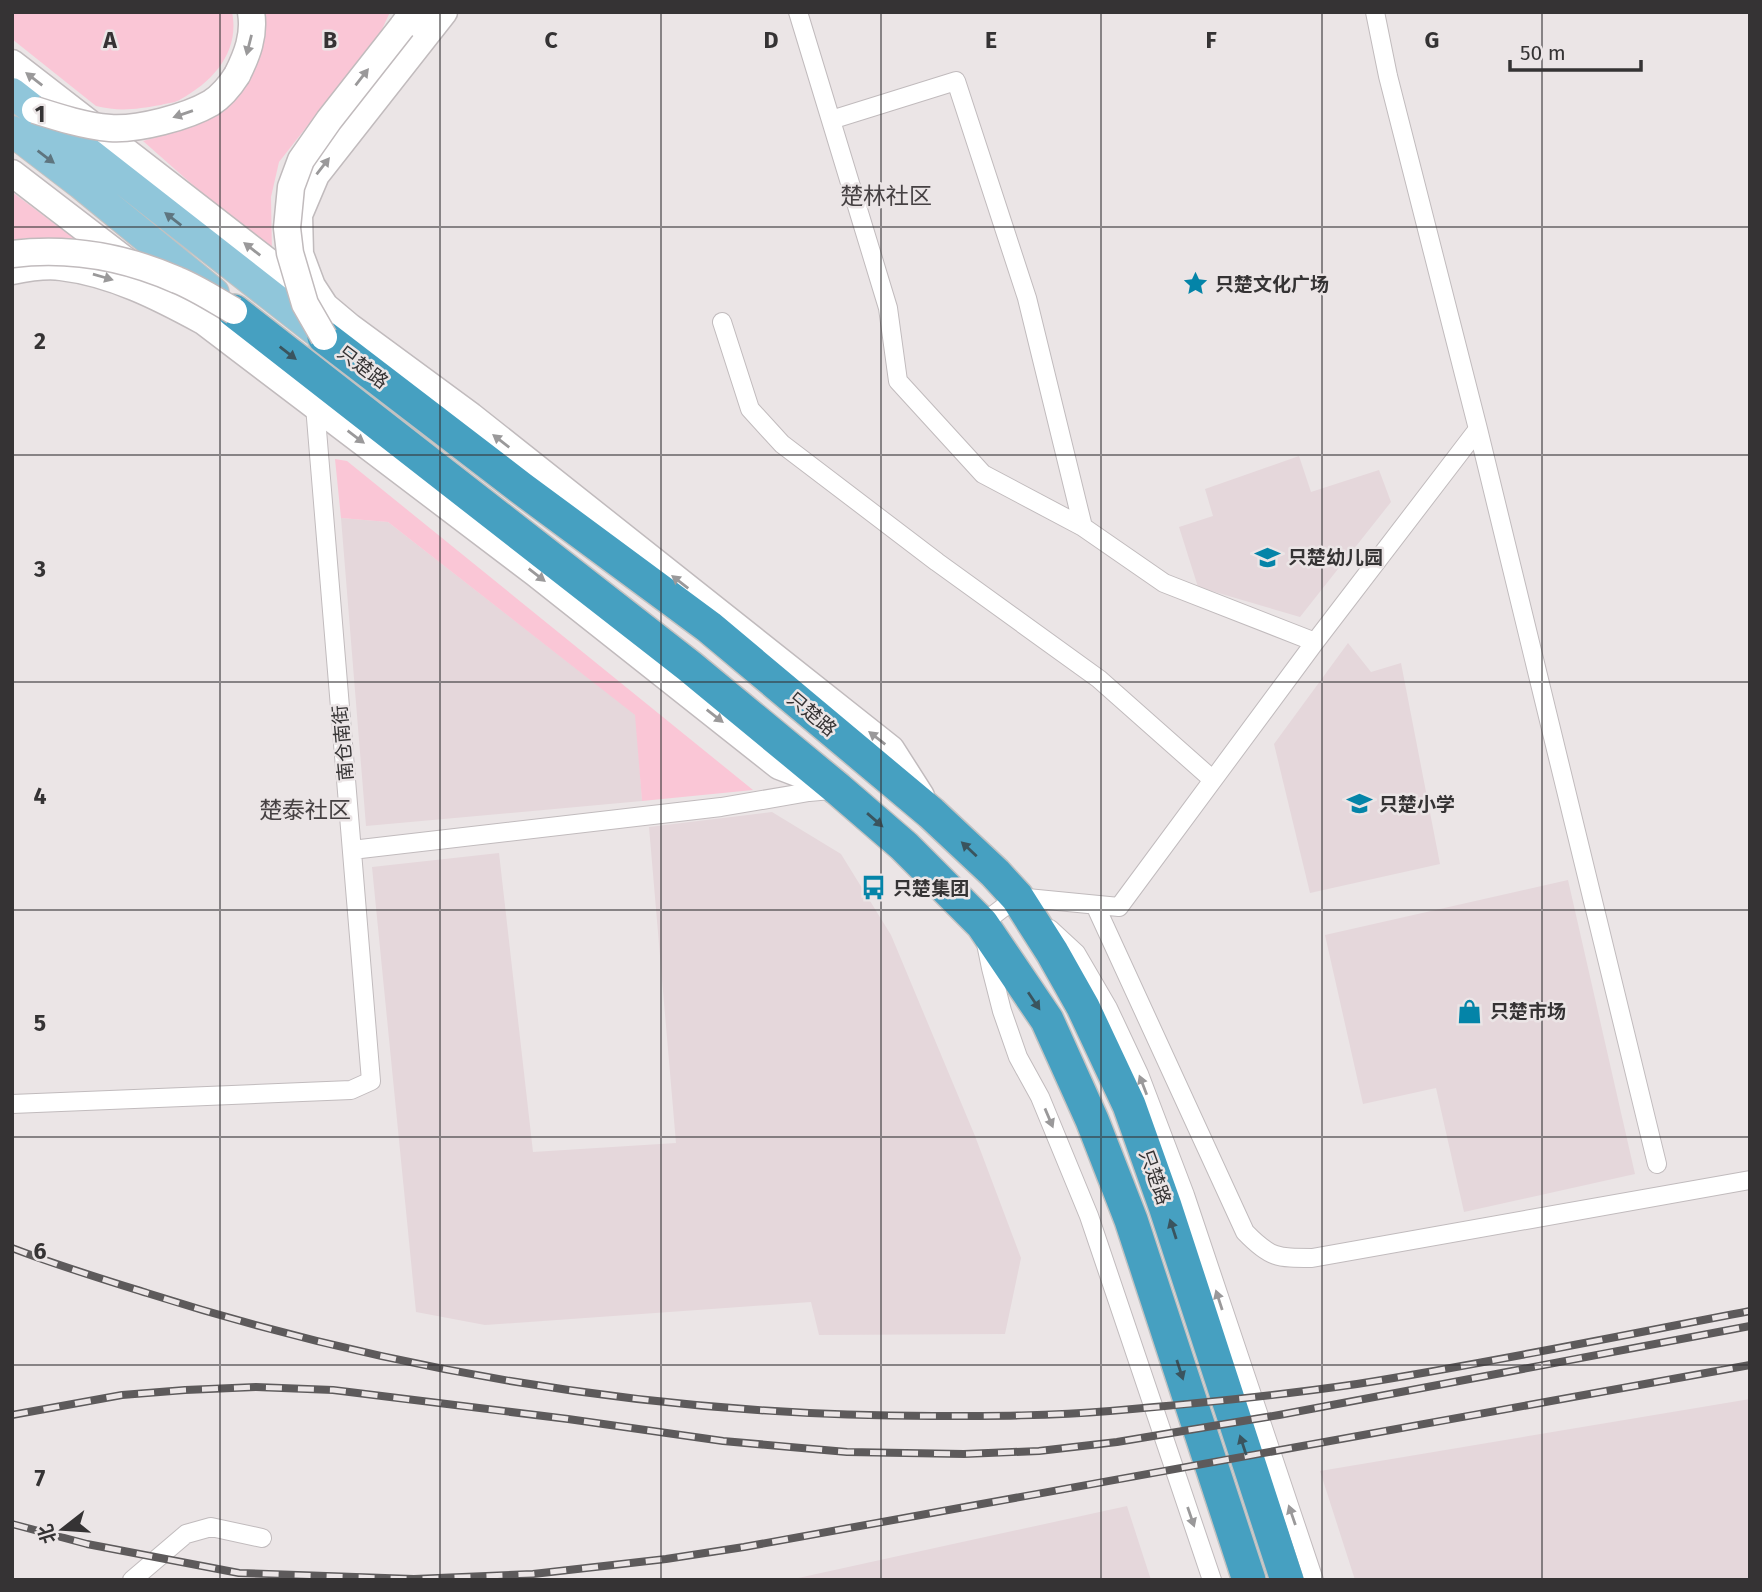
<svg xmlns="http://www.w3.org/2000/svg" width="1762" height="1592" viewBox="0 0 1762 1592" font-family="'Fira Sans','Noto Sans SC',sans-serif">
	<rect width="100%" height="100%" fill="#ebe5e6"/>
	<path fill="#e5d7db" d="M1299,456l12,36 68,-22 12,32 -91,115 -102,-30 -19,-60 34,-11 -8,-27z
		M341,518l47,4 248,193 6,86 -276,25z
		M1348,643l23,29 30,-9 39,201 -130,29 -36,-149z
		M772,812l69,42 50,81 84,201 46,122 -16,76 -186,1 -8,-33 -326,23 -69,-13 -44,-445 127,-14 34,299 143,-9 -27,-316z
		M1568,880l67,294 -171,38 -28,-124 -73,16 -38,-169z
		M1750,1399v181h-395l-35,-109z
		M1127,1506l24,74h-362z"/>
	<path fill="#fac6d6" d="M12,12h220c8,39 -18,69 -51,87 -5,4 -14,4 -20,6 -24,4 -41,7 -65,1l-84,-67z
		M262,12h128l-12,26 -26,31 -73,93 -8,35 1,58 -129,-114 52,-15 18,-10 32,-30 16,-35z
		M12,192l63,47 -47,-1 -16,2z
		M335,459l12,2 406,329 -111,11 -7,-86 -247,-193 -47,-4z"/>
	<g fill="none" stroke-linecap="round" stroke-linejoin="round">
		<defs>
			<path id="street" d="M798,12l90,296 10,73 85,93 100,53 81,56 151,59
				M1375,12l13,64 90,353 179,735
				M831,120l125,-39 71,217 56,229
				M722,322l28,87 32,35 155,118 162,117 114,101
				M352,850l369,-43 88,-15 22,-2
				M1095,905l150,327c25,26 32,26 67,26l438,-78
				M1050,929l26,24 32,55 31,66 46,121 129,385
				M12,1104l339,-14 20,-9 -56,-675
				M132,1580l54,-46 25,-7 51,11
				M1212,1580l-123,-364 -49,-119 -22,-40 -16,-46 -11,-43 -9,-44 35,-27 102,10 196,-265 163,-213"/>
			<path id="secondary" d="M444,12l-128,163 -17,40 1,39 12,32 13,20 25,21 121,89 420,333 30,47
				M402,27l11,-15
				M12,63l298,231
				M237,75c10,-20 18,-40 14,-63
				M12,173l121,93
				M12,271c15,-3 34,-6 49,-4 51,6 98,30 142,54l332,252 244,193 42,16"/>
			<path id="primary" d="M12,93l312,244
				M12,131l69,53 133,109"/>
			<path id="highway" d="M234,311l455,355 149,123 66,57 78,78 65,96 45,100 39,100 118,360
				M324,337l197,151 188,139 222,186 64,60 22,24 35,55 31,55 46,98 36,101 122,374"/>
		</defs>
		<use href="#street" stroke="#c1bbbd" stroke-width="20"/>
		<use href="#secondary" stroke="#c1bbbd" stroke-width="29"/>
		<use href="#primary" stroke="#c2c2c2" stroke-width="32"/>
		<use href="#highway" stroke="#c2c2c2" stroke-width="36"/>
		<use href="#street" stroke="#fff" stroke-width="18"/>
		<use href="#secondary" stroke="#fff" stroke-width="26"/>
		<use href="#primary" stroke="#90c6da" stroke-width="30"/>
		<use href="#highway" stroke="#46a0c1" stroke-width="33"/>
		<defs>
			<path id="rail" d="M12,1248c44,17 90,31 135,45 254,81 519,123 786,123 58,0 118,0 177,-5 82,-7 165,-15 247,-27 131,-21 262,-48 393,-73
				M12,1415l110,-20 63,-5 71,-3 77,3 235,29 155,22 124,11 117,2 75,-3 78,-9 162,-27 471,-89
				M12,1524l75,20 152,29 175,6 119,-5 133,-15 78,-12 1006,-182"/>
		</defs>
		<use href="#rail" stroke="#5d5a5b" stroke-width="8"/>
		<use href="#rail" stroke="#ebe5e6" stroke-width="5" stroke-dasharray="16" stroke-linecap="butt"/>
		<defs>
			<path id="secondary-bridge" d="M35,110c25,8 50,16 75,18 28,2 77,-11 101,-25 11,-7 19,-17 26,-28
				M12,254c57,-7 113,3 165,26 20,8 38,20 57,31
				M324,337l-19,-33 -15,-51 -3,-25 4,-41 10,-27 28,-40 73,-93"/>
		</defs>
		<use href="#secondary-bridge" stroke="#c1bbbd" stroke-width="29" stroke-linecap="butt"/>
		<use href="#secondary-bridge" stroke="#fff" stroke-width="26"/>
	</g>
	<defs><path id="oneway-solid" d="M-6-.8H1V-3.2L6.5 0L1 3.2V.8H-6Z" transform="scale(1.75)"/></defs>
	<g fill="#9a999a">
		<use href="#oneway-solid" transform="translate(249 45) rotate(104)"/>
		<use href="#oneway-solid" transform="translate(362 77) rotate(-52)"/>
		<use href="#oneway-solid" transform="translate(34 79) rotate(-142)"/>
		<use href="#oneway-solid" transform="translate(183 114) rotate(161)"/>
		<use href="#oneway-solid" transform="translate(323 166) rotate(-52)"/>
		<use href="#oneway-solid" transform="translate(252 249) rotate(-142)"/>
		<use href="#oneway-solid" transform="translate(103 277) rotate(16)"/>
		<use href="#oneway-solid" transform="translate(356 437) rotate(37)"/>
		<use href="#oneway-solid" transform="translate(501 441) rotate(-142)"/>
		<use href="#oneway-solid" transform="translate(537 575) rotate(38)"/>
		<use href="#oneway-solid" transform="translate(680 582) rotate(-142)"/>
		<use href="#oneway-solid" transform="translate(715 716) rotate(38)"/>
		<use href="#oneway-solid" transform="translate(877 738) rotate(-142)"/>
		<use href="#oneway-solid" transform="translate(1143 1085) rotate(-111)"/>
		<use href="#oneway-solid" transform="translate(1049 1118) rotate(67)"/>
		<use href="#oneway-solid" transform="translate(1219 1300) rotate(-108)"/>
		<use href="#oneway-solid" transform="translate(1292 1515) rotate(-109)"/>
		<use href="#oneway-solid" transform="translate(1191 1517) rotate(71)"/>
	</g>
	<g fill="#5e757f">
		<use href="#oneway-solid" transform="translate(46 157) rotate(37)"/>
		<use href="#oneway-solid" transform="translate(173 219) rotate(-142)"/>
	</g>
	<g fill="#3a545e">
		<use href="#oneway-solid" transform="translate(288 353) rotate(38)"/>
		<use href="#oneway-solid" transform="translate(875 820) rotate(41)"/>
		<use href="#oneway-solid" transform="translate(969 849) rotate(-137)"/>
		<use href="#oneway-solid" transform="translate(1034 1001) rotate(56)"/>
		<use href="#oneway-solid" transform="translate(1173 1229) rotate(-108)"/>
		<use href="#oneway-solid" transform="translate(1180 1370) rotate(72)"/>
		<use href="#oneway-solid" transform="translate(1243 1445) rotate(-108)"/>
	</g>
	<path fill="none" stroke="#353334" stroke-width="2" stroke-opacity="0.55" d="M220,12v1568M440,12v1568M661,12v1568M881,12v1568M1101,12v1568M1322,12v1568M1542,12v1568M12,227h1738M12,455h1738M12,682h1738M12,910h1738M12,1137h1738M12,1365h1738"/>
	<defs>
		<symbol id="sight-bare" viewBox="-9 -9 18 18"><path d="M0-6L1.8-2.2L6-1.7L2.9 1.2L3.7 5.4L0 3.3L-3.7 5.4L-2.9 1.2L-6-1.7L-1.8-2.2Z" fill="#0484a8" stroke="#ebe5e6" stroke-width="2.5" paint-order="stroke"/></symbol>
		<symbol id="school-bare" viewBox="-9 -9 18 18"><path d="M0-5L7-2L0 1L-7-2ZM-4 1L0 2.5L4 1V4Q0 6-4 4Z" fill="#0484a8" stroke="#ebe5e6" stroke-width="2.5" paint-order="stroke"/></symbol>
		<symbol id="bus-bare" viewBox="-9 -9 18 18"><path d="M-5-6H5V4H4V6H2V4H-2V6H-4V4H-5ZM-3.5-4V0h7V-4ZM-3.5 1.2v1.5H-2V1.2ZM2 1.2v1.5H3.5V1.2Z" fill="#0484a8" stroke="#ebe5e6" stroke-width="2.5" paint-order="stroke"/></symbol>
		<symbol id="shop-bare" viewBox="-9 -9 18 18"><path d="M-5-2.5h2.3a2.7 3.5 0 0 1 5.4 0H5L5.5 6h-11ZM-1.5-2.5h3a1.5 2.3 0 0 0-3 0Z" fill="#0484a8" stroke="#ebe5e6" stroke-width="2.5" paint-order="stroke"/></symbol>
	</defs>
	<g fill-rule="evenodd">
		<use href="#sight-bare" x="1178" y="266" width="35" height="35"/>
		<use href="#school-bare" x="1250" y="540" width="35" height="35"/>
		<use href="#school-bare" x="1342" y="786" width="35" height="35"/>
		<use href="#bus-bare" x="856" y="870" width="35" height="35"/>
		<use href="#shop-bare" x="1452" y="994" width="35" height="35"/>
	</g>
	<g text-anchor="middle" dominant-baseline="central" stroke-width="5" stroke-linejoin="round" paint-order="stroke">
		<g font-size="19" font-weight="bold" fill="#353334" stroke="#ebe5e6" text-anchor="start">
			<text x="1215" y="284">只楚文化广场</text>
			<text x="1288" y="557">只楚幼儿园</text>
			<text x="1379" y="804">只楚小学</text>
			<text x="893" y="888">只楚集团</text>
			<text x="1490" y="1011">只楚市场</text>
		</g>
		<g font-size="19" fill="#353334" stroke="#ebe5e6">
			<text transform="translate(363 367) rotate(37)">只楚路</text>
			<text transform="translate(812 714) rotate(40)">只楚路</text>
			<text transform="translate(343 743) rotate(-95)">南仓南街</text>
			<text transform="translate(1155 1177) rotate(70)">只楚路</text>
		</g>
		<g font-size="23" fill="#464143" stroke="#ebe5e6">
			<text x="886" y="196">楚林社区</text>
			<text x="305" y="810">楚泰社区</text>
		</g>
	</g>
	<g font-size="23" text-anchor="middle" font-weight="bold" fill="#353334" stroke="#ebe5e6" stroke-width="5" stroke-linejoin="round" paint-order="stroke">
		<text x="110" y="48">A</text>
		<text x="330" y="48">B</text>
		<text x="551" y="48">C</text>
		<text x="771" y="48">D</text>
		<text x="991" y="48">E</text>
		<text x="1211" y="48">F</text>
		<text x="1432" y="48">G</text>
		<text x="40" y="122">1</text>
		<text x="40" y="349">2</text>
		<text x="40" y="577">3</text>
		<text x="40" y="804">4</text>
		<text x="40" y="1031">5</text>
		<text x="40" y="1259">6</text>
		<text x="40" y="1486">7</text>
	</g>
	<rect width="1762" height="1592" fill="none" stroke="#353334" stroke-width="28"/>
	<g transform="translate(63 1529) rotate(253)" stroke="#ebe5e6" stroke-width="5" paint-order="stroke">
	<path d="M0-5L12 26L0 18L-12 26Z" fill="#353334"/>
	<text y="-10" font-size="19" font-weight="bold" text-anchor="middle" fill="#353334">北</text>
	</g>
	<path d="M1510 60v10h131v-10" fill="none" stroke="#353334" stroke-width="3.5"/>
	<text x="1520" y="60" font-size="21" fill="#353334" stroke="#ebe5e6" stroke-width="5" paint-order="stroke">50 m</text>
</svg>
